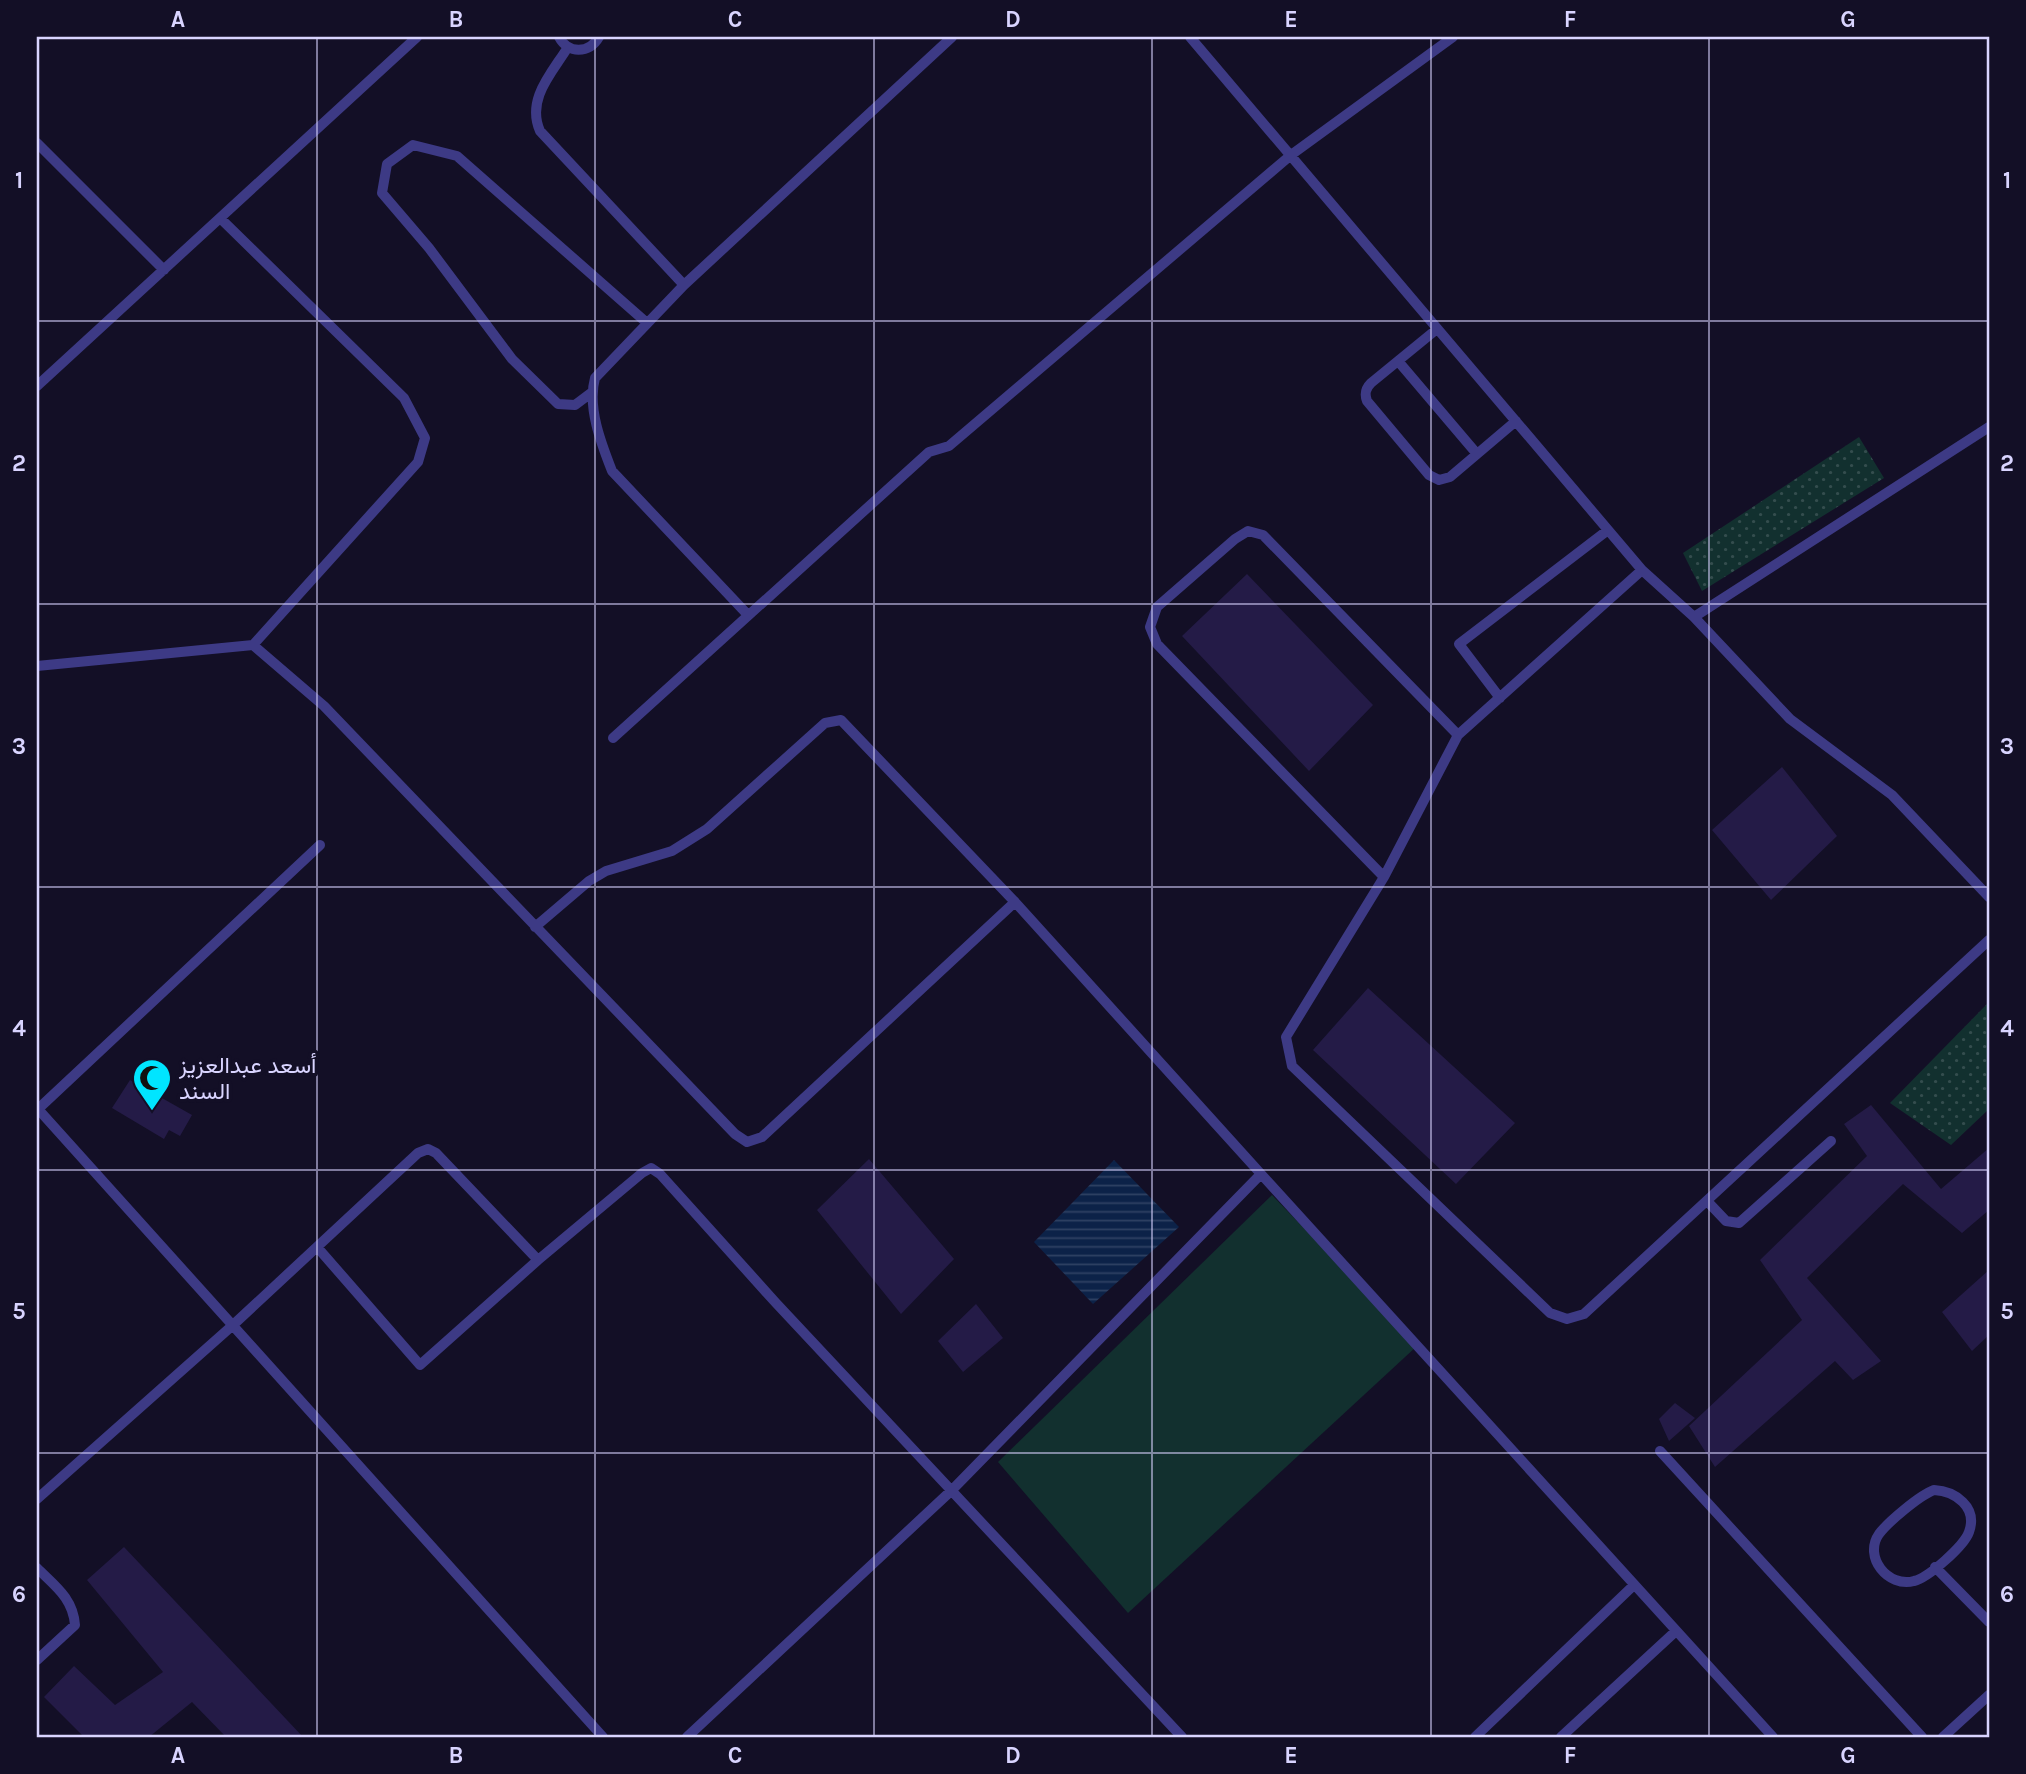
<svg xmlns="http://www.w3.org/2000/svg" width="2026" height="1774" viewBox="0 0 2026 1774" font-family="Karla,Vazirmatn,sans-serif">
	<defs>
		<pattern id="grass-dots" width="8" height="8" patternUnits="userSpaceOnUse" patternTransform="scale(1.75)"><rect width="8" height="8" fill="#12302f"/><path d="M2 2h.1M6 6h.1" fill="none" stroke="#344d4e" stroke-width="1.8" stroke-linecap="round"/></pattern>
		<pattern id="water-rules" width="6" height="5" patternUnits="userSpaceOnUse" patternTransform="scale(1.75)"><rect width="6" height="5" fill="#0c2248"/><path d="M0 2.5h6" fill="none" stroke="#2f4163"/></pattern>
	</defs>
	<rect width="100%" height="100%" fill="#130f26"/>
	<path fill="url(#grass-dots)" d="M1859,437l25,41 -182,113 -19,-38z
		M1989,1002v107l-38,36 -61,-42z"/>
	<path fill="#12302f" d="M1272,1195l145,151 -289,267 -130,-151z"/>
	<path fill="url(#water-rules)" d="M1114,1160l65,67 -86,77 -59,-62z"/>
	<path fill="#241b47" d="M1247,574l126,131 -64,66 -127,-135z
		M1782,767l55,69 -66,64 -59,-70z
		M1368,988l147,135 -59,61 -143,-134z
		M130,1080l62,35 -12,21 -11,-6 -5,9 -52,-31z
		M1871,1105l70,84 48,-41v62l-27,23 -59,-49 -96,94 74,83 -28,19 -18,-19 -120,106 -26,-41 113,-106 -42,-60 107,-104 -23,-32z
		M869,1159l85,100 -53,55 -84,-104z
		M1989,1270v65l-17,16 -30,-39z
		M976,1304l27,34 -40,34 -25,-31z
		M1675,1403l20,15 -26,23 -10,-22z
		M124,1547l179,190h-77l-34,-35 -43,35h-65l-40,-40 30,-31 41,39 48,-33 -76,-92z"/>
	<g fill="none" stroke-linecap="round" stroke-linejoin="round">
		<path stroke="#3d3a85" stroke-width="10" d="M559,37c9,17 30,17 40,0
			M1190,37l452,533 52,47 96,102 102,76 97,102
			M568,47c-16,26 -42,52 -28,84l144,154
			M37,143l127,127
			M1437,329l-66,54c-5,5 -7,10 -4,18l62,74 10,5 11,-3 66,-56
			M1398,361l79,93
			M37,386l380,-349
			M591,393l-16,12 -17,-1 -46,-45 -83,-111 -47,-55 5,-29 26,-19 44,11 190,167
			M1642,570l-184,165 -74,142 -98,160 6,29 258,247 17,6 17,-5 405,-374
			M748,615l-136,-144c-11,-28 -25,-64 -17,-93l89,-93 268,-248
			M1694,617l295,-190
			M253,645l71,61 411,428 12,8 15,-5 253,-235
			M37,666l216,-21 165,-183 7,-24 -21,-40 -184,-180
			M1500,698l-41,-54 149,-114
			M613,738l316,-286 20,-6 342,-291 162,-118
			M1384,877l-227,-233 -7,-17 7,-20 78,-68 13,-8 15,4 195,200
			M535,927l54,-46 17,-10 66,-20 35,-22 118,-106 16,-3 174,182 246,272 -309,316 -265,247
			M38,1109l565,628
			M37,1110l283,-265
			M1261,1174l512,563
			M1707,1201l19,20 13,2 92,-82
			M317,1247l103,118 118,-105 104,-87 9,-5 9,6 116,129 406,434
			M1660,1451l262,286
			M1934,1490c21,1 44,17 35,42 -5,14 -41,46 -55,49 -26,7 -51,-24 -35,-47 9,-12 41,-39 55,-44z
			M37,1499l196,-174 185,-172 10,-4 8,4 102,107
			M1935,1567l54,55
			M37,1568c18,18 36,30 38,57l-38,35
			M1475,1737l159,-152
			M1561,1737l115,-106
			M1943,1737l46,-42"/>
	</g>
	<path fill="none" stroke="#d9d4ff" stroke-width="2" stroke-opacity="0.55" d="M317,37v1700M595,37v1700M874,37v1700M1152,37v1700M1431,37v1700M1709,37v1700M37,321h1952M37,604h1952M37,887h1952M37,1170h1952M37,1453h1952"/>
	<defs>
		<symbol id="mosque-pin" viewBox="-11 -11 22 30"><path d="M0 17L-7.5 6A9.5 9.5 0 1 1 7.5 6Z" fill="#00e5ff" stroke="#130f26"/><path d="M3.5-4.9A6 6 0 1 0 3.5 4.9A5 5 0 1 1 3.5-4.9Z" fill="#111"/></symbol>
	</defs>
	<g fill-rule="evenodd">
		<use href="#mosque-pin" x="130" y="1056" width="44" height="60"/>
	</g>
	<g text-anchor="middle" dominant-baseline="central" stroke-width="7" stroke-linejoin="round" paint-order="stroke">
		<g font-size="23" fill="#d9d4ff" stroke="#130f26" text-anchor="start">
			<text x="179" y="1065">أسعد عبدالعزيز<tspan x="179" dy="26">السند</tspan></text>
		</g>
	</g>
	<rect width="2026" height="1774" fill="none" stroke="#130f26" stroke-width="77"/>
	<rect x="38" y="38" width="1950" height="1698" fill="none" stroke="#d9d4ff" stroke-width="2.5"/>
	<g font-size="23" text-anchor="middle" font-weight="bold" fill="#d9d4ff">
		<text x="178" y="27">A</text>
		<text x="456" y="27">B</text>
		<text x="735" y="27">C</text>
		<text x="1013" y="27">D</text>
		<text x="1291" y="27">E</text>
		<text x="1570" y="27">F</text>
		<text x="1848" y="27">G</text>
		<text x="19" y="188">1</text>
		<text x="2007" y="188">1</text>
		<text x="19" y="471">2</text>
		<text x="2007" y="471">2</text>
		<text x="19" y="754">3</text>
		<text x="2007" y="754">3</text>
		<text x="19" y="1036">4</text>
		<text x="2007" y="1036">4</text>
		<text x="19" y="1319">5</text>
		<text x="2007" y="1319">5</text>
		<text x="19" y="1602">6</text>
		<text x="2007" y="1602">6</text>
		<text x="178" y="1763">A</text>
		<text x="456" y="1763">B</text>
		<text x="735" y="1763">C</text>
		<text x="1013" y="1763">D</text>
		<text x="1291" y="1763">E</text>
		<text x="1570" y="1763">F</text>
		<text x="1848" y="1763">G</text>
	</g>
</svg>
